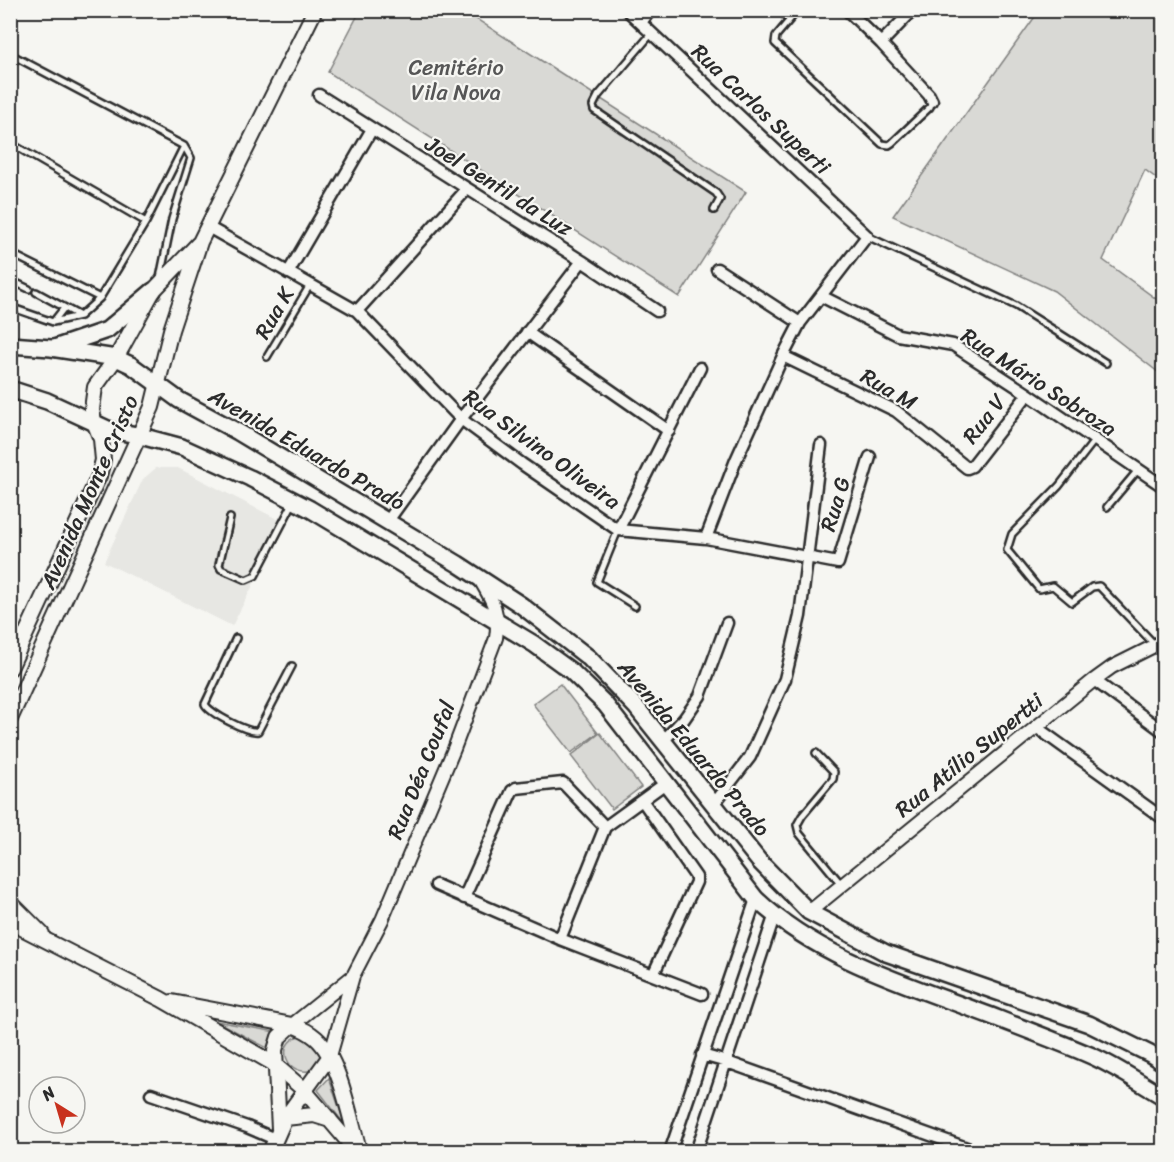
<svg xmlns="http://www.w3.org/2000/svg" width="1174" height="1162" viewBox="0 0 1174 1162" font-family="Sriracha,sans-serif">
	<rect width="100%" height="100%" fill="#f6f6f2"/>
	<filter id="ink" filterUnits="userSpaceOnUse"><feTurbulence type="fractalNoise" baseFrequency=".0167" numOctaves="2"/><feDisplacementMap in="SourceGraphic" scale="12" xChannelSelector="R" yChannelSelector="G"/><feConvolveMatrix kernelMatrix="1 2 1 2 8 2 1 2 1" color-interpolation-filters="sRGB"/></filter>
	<g filter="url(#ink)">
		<path fill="#e7e7e3" d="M156,468h22l107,55 -53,103 -128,-64 39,-83z"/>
		<path fill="#d9d9d5" stroke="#828280" stroke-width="1.5" d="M360,11h104l282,181 -67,105 -351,-225z
			M1039,11h124v172l-18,-13 -42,90 60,44v72l-109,-85 -161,-75z
			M560,684l38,49 -27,20 -38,-49z
			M600,733l41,54 -29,22 -41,-53z
			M216,1021l60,11 -7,17z
			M299,1036c10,2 20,12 23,21l-9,13c-26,8 -39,-26 -14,-34z
			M329,1078l16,47 -27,-35z"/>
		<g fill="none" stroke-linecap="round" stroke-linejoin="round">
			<defs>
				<path id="service" d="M779,10l10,9
					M798,10l-22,26 -1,7 107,101 7,1 3,-2 38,-36 2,-6
					M652,33l-54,63 -5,10 1,4 122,83 4,6 -6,11
					M10,54l174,92 7,12 -19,61 -12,59
					M10,143l136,79
					M867,236l149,70 90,57
					M10,253l90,45
					M10,280l19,9
					M36,292l44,24 20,-18 46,-76 38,-76
					M10,307l43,15 27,-6
					M53,322l11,-14
					M267,357l43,-72
					M1094,441l-35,45 -47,48 -5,16 32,39 14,-3 19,16 20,-15 7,-1 56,59
					M1107,507l31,-37
					M230,518l-11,47 2,4 25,11 9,-4 38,-73
					M618,530l-21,52 38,24
					M236,638l-31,66c4,9 43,29 53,27l34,-65
					M816,753l18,19 -1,7 -31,37 -5,9 2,8 42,51"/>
				<path id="minor" d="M627,10l240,226 -67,87 -17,33 -47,104 -30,78
					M847,10l34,33 48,52 3,6
					M641,23l9,-13
					M881,43l32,-33
					M319,95l263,166 75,50
					M208,227l149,84 104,108 61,45 96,66 88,8 132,25 32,-106
					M717,269l83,54
					M288,273l84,-144
					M821,296l77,39 55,10 75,49 136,93
					M357,311l110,-122
					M527,332l142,99
					M783,356l113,55 71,57 5,-2 56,-72
					M387,522l74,-103 121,-158
					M618,530l82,-162
					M1094,680l70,52
					M1036,727l128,92
					M663,741l21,-22 16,-23 27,-73
					M642,800l54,77v5l-43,93
					M713,805l37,-48 35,-78 15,-63 21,-171
					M436,885l124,54 45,-112 62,-45
					M464,898l48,-107 4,-3 47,-5 42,44
					M560,939l142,55
					M702,1055l25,7 251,90
					M151,1094l96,33 28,12
					M670,1152l86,-253
					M696,1152l78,-235"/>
				<path id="tertiary" d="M809,912l285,-232 18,-13 52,-26
					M292,1025l61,-49
					M330,1056l23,-80 29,-56 72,-171 42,-111c4,-27 -4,-38 -17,-60"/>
				<path id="secondary" d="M10,668l89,-192 4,-16 -2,-21 -7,-17 -2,-13 3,-22 21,-29 37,-67 45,-47
					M10,719l142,-312 19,-77 29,-88 115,-232
					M10,902l32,32
					M10,922l151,77 113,65 30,26 53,62
					M172,1002l120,23c9,3 16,6 24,13 24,21 34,81 43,112
					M285,1118l29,-3 16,5
					M279,1129l-4,-79 4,-13 13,-12
					M270,1152l15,-34 45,-62"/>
				<path id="primary" d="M10,345l41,3 65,10 15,7 48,35 59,32 220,132 63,41 68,53 47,49 123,154 50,51 77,41 203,71 61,30 14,9
					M54,348l53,-18 46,-39
					M10,389l37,12 63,29 27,5 45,12 68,31 60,31 224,135 37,27 34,33 151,195c65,62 160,88 243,120 31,12 63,24 93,37 25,11 48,27 72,41"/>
			</defs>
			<use href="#service" stroke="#2b2b2b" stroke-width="10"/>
			<use href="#minor" stroke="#2b2b2b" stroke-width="15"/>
			<use href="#tertiary" stroke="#2b2b2b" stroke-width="16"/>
			<use href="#secondary" stroke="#2b2b2b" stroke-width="18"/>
			<use href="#primary" stroke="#2b2b2b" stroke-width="20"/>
			<use href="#service" stroke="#f6f6f2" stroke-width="5"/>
			<use href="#minor" stroke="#f6f6f2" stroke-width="10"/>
			<use href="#tertiary" stroke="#f6f6f2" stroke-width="12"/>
			<use href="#secondary" stroke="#f6f6f2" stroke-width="14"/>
			<use href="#primary" stroke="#f6f6f2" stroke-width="15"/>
		</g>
	</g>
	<g text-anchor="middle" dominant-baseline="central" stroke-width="4.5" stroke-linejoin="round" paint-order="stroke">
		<g font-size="22" fill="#565656" stroke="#f6f6f2">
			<text x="456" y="67">Cemitério<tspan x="456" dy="25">Vila Nova</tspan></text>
		</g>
		<g font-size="22" fill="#2b2b2b" stroke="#f6f6f2">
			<text transform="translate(761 109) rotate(43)">Rua Carlos Superti</text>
			<text transform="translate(499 186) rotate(32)">Joel Gentil da Luz</text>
			<text transform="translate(274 313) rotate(-60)">Rua K</text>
			<text transform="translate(1039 382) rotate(33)">Rua Mário Sobroza</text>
			<text transform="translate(889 389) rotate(30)">Rua M</text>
			<text transform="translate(984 419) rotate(-52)">Rua V</text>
			<text transform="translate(307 449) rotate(30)">Avenida Eduardo Prado</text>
			<text transform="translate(542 449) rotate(36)">Rua Silvino Oliveira</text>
			<text transform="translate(89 492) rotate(-66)">Avenida Monte Cristo</text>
			<text transform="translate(835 504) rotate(-73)">Rua G</text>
			<text transform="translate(694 748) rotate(50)">Avenida Eduardo Prado</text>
			<text transform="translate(969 755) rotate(-39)">Rua Atílio Supertti</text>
			<text transform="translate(421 770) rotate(-68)">Rua Déa Coufal</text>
		</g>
	</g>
	<rect width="1174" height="1162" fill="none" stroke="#f6f6f2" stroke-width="36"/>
	<rect x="18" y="18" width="1138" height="1126" fill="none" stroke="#2b2b2b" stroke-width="2" filter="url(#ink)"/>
	<g transform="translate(57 1105) rotate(323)"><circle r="28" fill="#f6f6f2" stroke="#a5a5a2" stroke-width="1.5"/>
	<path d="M0-4.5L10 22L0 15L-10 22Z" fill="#c8321e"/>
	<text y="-9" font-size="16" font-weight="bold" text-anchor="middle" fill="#2b2b2b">N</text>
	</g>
</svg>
